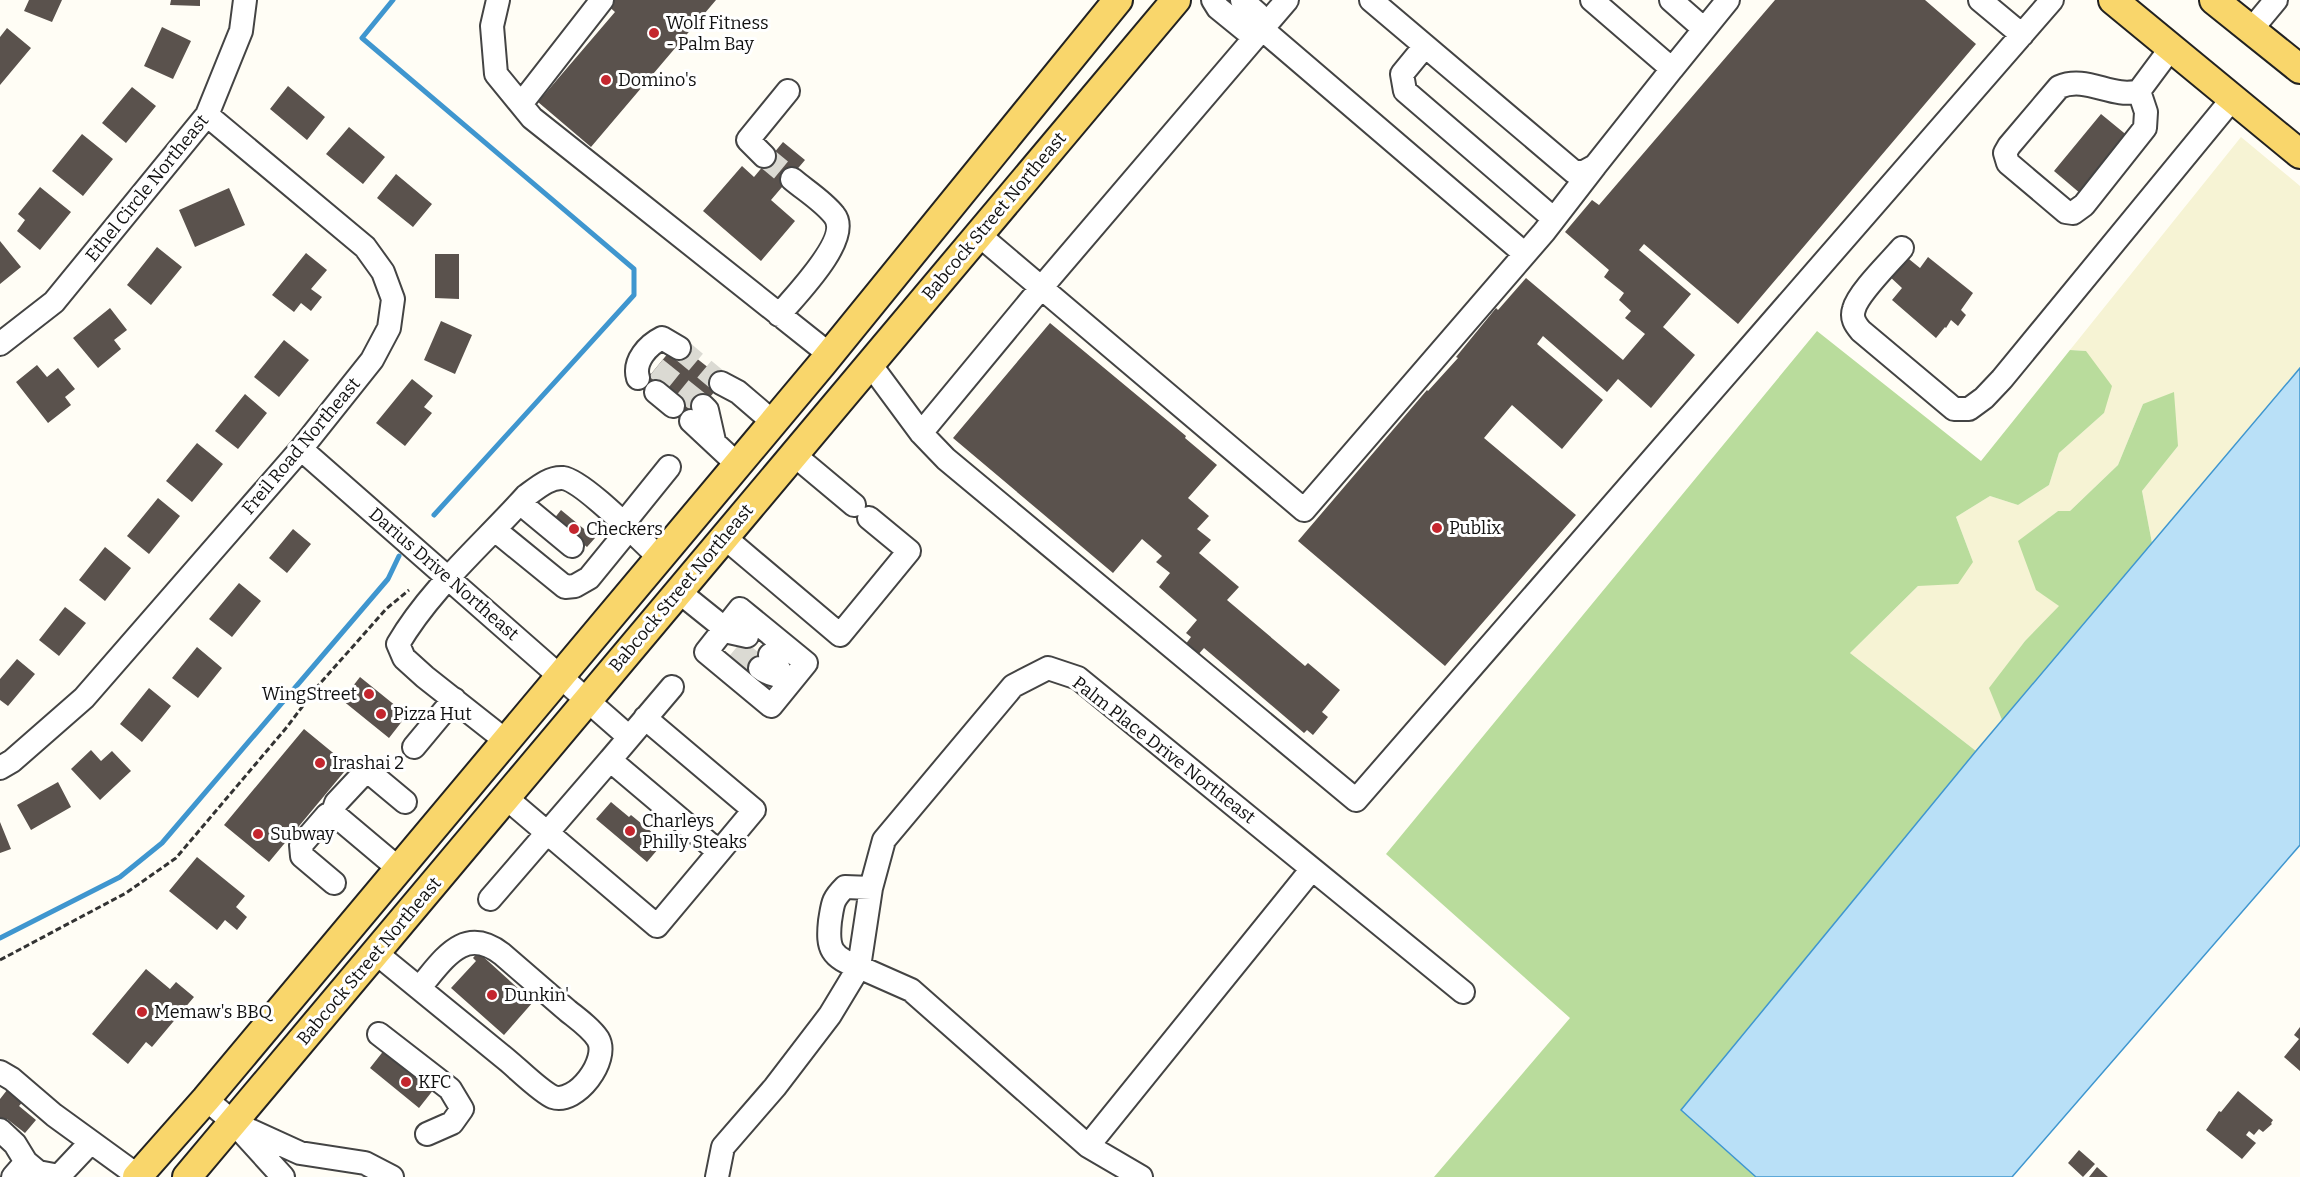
<svg xmlns="http://www.w3.org/2000/svg" width="2300" height="1177" viewBox="0 0 2300 1177" font-family="Bitter,serif">
	<rect width="100%" height="100%" fill="#fffdf5"/>
	<path fill="#f6f3d4" d="M2241,137l59,49v182l-148,175 -10,-52 36,-45 -35,-42 -25,61 -48,46h-12l-39,30 41,65 -35,35 -35,47 12,32 -26,31 -126,-98 68,-67 55,-24 -17,-45 34,-21 28,9 31,-20 10,-32 45,-40 -18,-62 -16,-1z"/>
	<path fill="#b9dc9c" d="M1817,331l164,130 89,-111 16,1 26,35 -8,27 -45,40 -10,32 -31,20 -28,-9 -34,21 17,45 -15,22 -40,2 -68,67 126,98 -295,359 75,67h-322l136,-159 -184,-164z
		M2174,392l4,54 -36,45 10,52 -150,177 -13,-32 36,-47 34,-35 -23,-16 -18,-49 40,-30h12l48,-46 25,-61z"/>
	<path fill="#b9e0f7" stroke="#3f96cf" stroke-width="1.5" d="M2300,368v477l-288,332h-256l-75,-67 295,-359z"/>
	<g fill="none" stroke-linecap="round" stroke-linejoin="round">
		<path stroke="#3f96cf" stroke-width="5" d="M393,0l-31,38 272,231v26l-200,220
			M0,938l120,-61 42,-34 226,-264 11,-23"/>
	</g>
	<path fill="#5a524d" d="M29,0h33l-10,22 -28,-11z
		M171,0h29v6l-30,-1z
		M608,0h108l-125,147 -53,-45 77,-90 -10,-9z
		M1775,0h150l51,44 -238,280 -94,-80 -5,6 52,44 -28,33 32,28 -44,53 -33,-29 -11,13 -64,-56 -6,8 66,56 -41,49 -50,-44 -28,33 92,77 -131,151 -147,-125 129,-151 1,1 30,-33 -2,-1 40,-49 2,2 28,-32 97,82 22,-26 -20,-16 6,-7 -12,-11 5,-7 -20,-16 5,-7 -44,-38 27,-32 7,5z
		M162,27l29,14 -18,38 -29,-13z
		M7,28l24,20 -31,37v-48z
		M288,86l37,31 -18,23 -37,-31z
		M132,87l24,19 -30,37 -24,-20z
		M2101,114l28,23 -48,57 -27,-23z
		M349,127l36,30 -22,27 -37,-30z
		M82,134l31,25 -30,37 -31,-25z
		M783,142l22,18 -34,40 24,21 -34,40 -58,-50 39,-45 12,11z
		M396,174l36,30 -19,23 -36,-29z
		M40,187l31,25 -31,38 -23,-19 8,-11 -7,-6z
		M229,188l16,37 -50,22 -16,-37z
		M0,241l21,26 -21,17z
		M157,247l25,20 -31,38 -24,-20z
		M306,253l21,17 -16,19 11,8 -11,14 -10,-8 -7,9 -22,-17z
		M435,254h24v45l-24,-1z
		M1904,255l16,13 8,-11 45,36 -12,17 5,5 -8,11 -7,-6 -5,8 -1,-1 -9,11 -44,-38 10,-12 -14,-13z
		M110,308l17,22 -13,10 7,9 -23,19 -25,-30z
		M441,321l31,14 -17,39 -31,-14z
		M1050,323l136,113 -1,2 32,27 -29,33 21,18 -12,13 14,11 -12,13 40,34 -12,13 78,66 3,-3 32,27 -18,22 6,5 -15,18 -6,-5 -3,3 -100,-85 -7,8 -12,-11 6,-8 -5,-4 11,-13 -38,-33 11,-14 -14,-11 6,-6 -20,-17 -29,34 -160,-135z
		M284,340l25,20 -30,37 -25,-20z
		M681,346l43,34 -36,44 -53,-43 10,-12 6,5 18,-22z
		M37,365l10,12 11,-9 17,21 -10,8 6,8 -23,18 -32,-41z
		M412,379l21,17 -9,11 8,6 -27,33 -29,-23z
		M245,394l22,19 -29,36 -23,-18z
		M197,443l26,21 -31,38 -26,-21z
		M158,498l22,18 -31,38 -22,-18z
		M561,510l34,28 -8,9 -34,-27z
		M293,529l18,15 -24,29 -18,-15z
		M105,547l26,21 -26,33 -26,-21z
		M239,583l22,18 -29,36 -23,-18z
		M65,607l21,16 -27,33 -20,-16z
		M197,647l25,21 -24,30 -26,-20z
		M17,659l18,15 -27,32 -8,-6v-21z
		M360,677l47,38 -18,23 -47,-38z
		M149,688l22,18 -29,36 -22,-18z
		M304,729l45,37 -80,96 -45,-37z
		M91,750l10,11 11,-10 19,20 -31,29 -29,-31z
		M58,782l13,25 -40,23 -14,-25z
		M611,802l18,15 2,-2 33,27 -17,20 -51,-43z
		M0,822l11,27 -11,4z
		M197,857l48,39 -9,11 11,10 -10,13 -12,-10 -8,10 -48,-39z
		M478,952l55,50 -29,33 -53,-47 25,-27 -3,-3z
		M146,969l24,20 6,-7 18,15 -42,50 -6,-5 -18,22 -36,-30z
		M2300,1027v44l-16,-14 15,-18 -5,-4z
		M385,1049l49,40 -15,19 -49,-40z
		M11,1085l15,13 -7,8 17,14 -11,13 -18,-14 -5,7 -2,-2v-25z
		M2238,1091l35,29 -2,3 1,1 -9,8 -4,-3 -5,6 -5,-4 -3,4 10,8 -14,16 -36,-29 13,-19 2,1z
		M2079,1150l16,14 -12,13 -15,-14z
		M2097,1167l11,10h-19z"/>
	<g fill="none" stroke-linecap="round" stroke-linejoin="round">
		<path stroke="#dbdad3" stroke-width="22" stroke-dasharray="22 11" stroke-linecap="butt" d="M764,156l28,23
			M679,348l42,35
			M656,368l47,38
			M736,648l24,20"/>
		<defs>
			<path id="minor" d="M498,0l-6,26 4,48 36,44 297,236
				M1213,0l5,8 27,22 17,-1
				M1242,0l16,14 4,15 263,225
				M1371,0l203,172h10l11,-6 77,-97
				M1592,0l80,69 56,-69
				M1671,0l33,29
				M1980,0l42,35
				M2251,30l25,-30
				M1425,46l-23,28 3,17 149,128
				M2139,91l7,21 -1,16 -61,77 -11,8 -7,-1 -58,-49 -3,-10 4,-7 50,-59c28,-12 53,12 80,4l32,-43
				M521,104l81,-104
				M764,156l-16,-16 40,-49
				M979,235l325,275 240,-278 51,-66
				M1902,248c-12,14 -44,45 -48,61 -3,9 1,15 7,22l93,78h15l15,-11 18,-19 231,-281
				M779,315c15,-18 74,-77 55,-100 -11,-14 -29,-25 -42,-36
				M0,344l54,-42 153,-187 34,-84 4,-31
				M870,364l51,69 25,26 410,341 696,-800
				M638,378c-5,-17 10,-33 24,-40l17,10
				M721,383l17,9 35,30
				M656,392l17,14
				M703,406l4,4 7,31
				M691,421l46,43
				M921,433l120,-145 246,-288
				M301,449l328,288
				M793,454l61,51
				M520,503l52,43
				M623,524l46,-57
				M495,530l70,57 10,-1 14,-8 40,-49
				M724,537l116,98 69,-84 -40,-33
				M678,591l51,41 18,4
				M740,609l66,54 -35,43 -65,-54z
				M770,655l5,5 7,16
				M760,668c9,8 20,6 30,14
				M645,718l109,92 -35,42
				M505,740l-80,-63 -21,-19 -6,-14c33,-56 85,-100 128,-148 11,-8 23,-19 37,-18 21,3 78,63 96,79
				M414,747l40,-48
				M0,768l12,-7 72,-63 217,-249 71,-89 17,-32 4,-29 -10,-27 -18,-25 -158,-132
				M505,797l152,129 62,-74 -109,-92 62,-73
				M398,868l-63,-53 -1,-6 2,-6 29,-31h4l36,30
				M334,883l-32,-27 -1,-11 26,-30h8
				M871,888l-26,-1c-13,13 -12,16 -15,34 -3,28 1,36 29,46l12,-79 13,-48 129,-154 35,-18 30,10 385,314
				M490,899l120,-139
				M376,953c43,35 87,71 131,107 11,9 34,32 46,37 23,8 57,-37 45,-58 -7,-11 -20,-20 -30,-28 -22,-19 -44,-38 -66,-57 -39,-30 -59,7 -83,34
				M379,1034l71,55 12,20 -10,14 -25,11
				M0,1072l12,7 42,36 84,61
				M206,1099l28,24 49,54
				M234,1123l66,30 65,10 27,14
				M0,1130l15,14 11,18
				M1088,1146l224,-277
				M13,1177l13,-15 12,10 21,4 32,-34
				M717,1177l6,-30 52,-60 55,-72 29,-48 52,23 177,156 53,31"/>
			<path id="major" d="M2113,0l187,154
				M2214,0l86,69
				M137,1177l69,-78 616,-735 296,-364
				M187,1177l989,-1177"/>
		</defs>
		<use href="#minor" stroke="#444" stroke-width="26"/>
		<use href="#major" stroke="#222" stroke-width="32"/>
		<path stroke="#333" stroke-width="3" stroke-dasharray="6 3" stroke-linecap="butt" d="M0,960l126,-67 50,-35 111,-131 30,-40 69,-78 23,-19"/>
		<use href="#minor" stroke="#fff" stroke-width="22"/>
		<use href="#major" stroke="#f9d66b" stroke-width="28"/>
	</g>
	<g fill="#c4262e" stroke="#fff" stroke-width="2">
		<circle cx="654" cy="33" r="6"/>
		<circle cx="606" cy="80" r="6"/>
		<circle cx="1437" cy="528" r="6"/>
		<circle cx="574" cy="529" r="6"/>
		<circle cx="369" cy="694" r="6"/>
		<circle cx="381" cy="714" r="6"/>
		<circle cx="320" cy="763" r="6"/>
		<circle cx="630" cy="831" r="6"/>
		<circle cx="258" cy="834" r="6"/>
		<circle cx="492" cy="995" r="6"/>
		<circle cx="142" cy="1012" r="6"/>
		<circle cx="406" cy="1082" r="6"/>
	</g>
	<g text-anchor="middle" dominant-baseline="central" stroke-width="6" stroke-linejoin="round" paint-order="stroke">
		<g font-size="18" fill="#111" stroke="#fff" text-anchor="start">
			<text x="666" y="23">Wolf Fitness<tspan x="666" dy="21">- Palm Bay</tspan></text>
			<text x="618" y="80">Domino's</text>
			<text x="1449" y="528">Publix</text>
			<text x="586" y="529">Checkers</text>
			<text x="357" y="694" text-anchor="end">WingStreet</text>
			<text x="393" y="714">Pizza Hut</text>
			<text x="332" y="763">Irashai 2</text>
			<text x="642" y="821">Charleys<tspan x="642" dy="21">Philly Steaks</tspan></text>
			<text x="270" y="834">Subway</text>
			<text x="504" y="995">Dunkin'</text>
			<text x="154" y="1012">Memaw's BBQ</text>
			<text x="418" y="1082">KFC</text>
		</g>
		<g font-size="18" fill="#111" stroke="#fff">
			<text transform="translate(147 188) rotate(-51)">Ethel Circle Northeast</text>
			<text transform="translate(994 216) rotate(-50)">Babcock Street Northeast</text>
			<text transform="translate(301 446) rotate(-50)">Freil Road Northeast</text>
			<text transform="translate(444 574) rotate(41)">Darius Drive Northeast</text>
			<text transform="translate(681 588) rotate(-50)">Babcock Street Northeast</text>
			<text transform="translate(1164 750) rotate(38)">Palm Place Drive Northeast</text>
			<text transform="translate(369 961) rotate(-50)">Babcock Street Northeast</text>
		</g>
	</g>
</svg>
